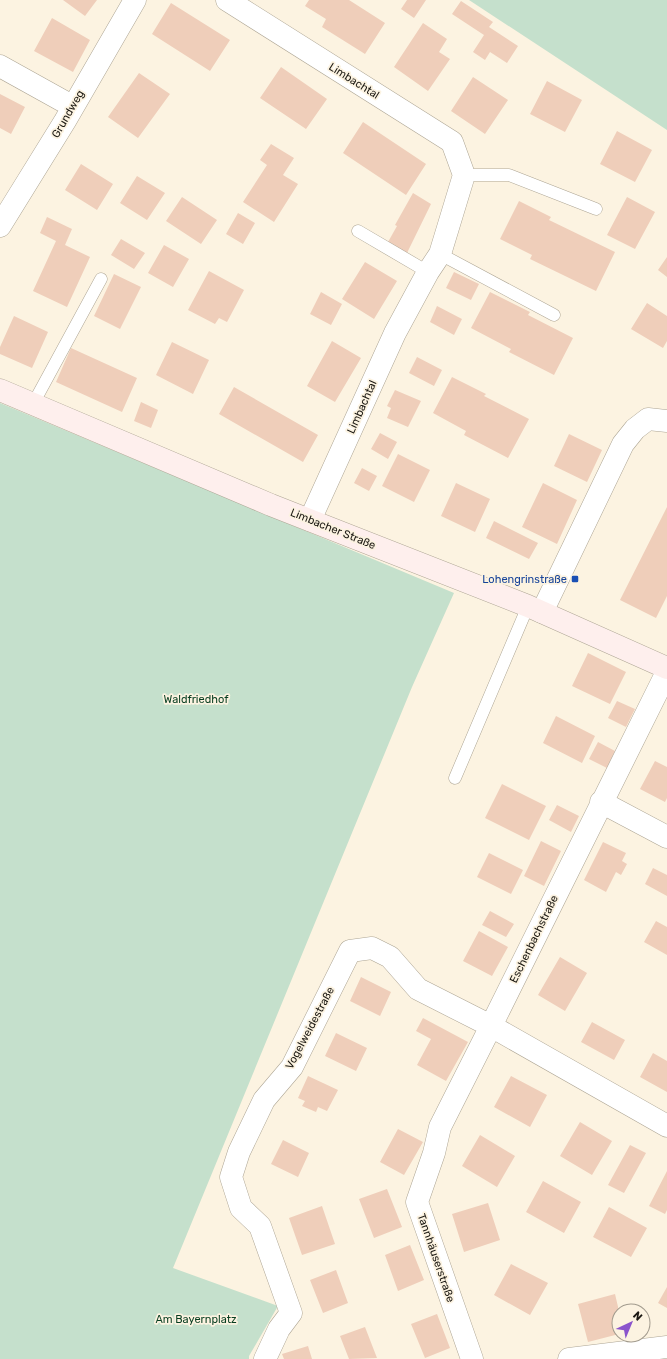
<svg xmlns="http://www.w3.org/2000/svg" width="667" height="1359" viewBox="0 0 667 1359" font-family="Rubik,sans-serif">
	<rect width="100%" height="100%" fill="#fcf3e1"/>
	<path fill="#c5e0cc" d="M469,0h198v130z
		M0,403l454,190 -42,94 -239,581 105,38 -29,50v3h-249z"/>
	<path fill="#efceba" d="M63,0h34l-12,16z
		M309,0h40l36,23 -20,31 -43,-27 4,-8 -21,-13z
		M407,0h19l-12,18 -13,-9z
		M461,1l32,21 -4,5 29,19 -11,17 -17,-11 -5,8 -12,-8 11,-17 -32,-21z
		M171,3l59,37 -20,31 -58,-37z
		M52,18l38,22 -17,32 -39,-21z
		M423,23l24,16 -8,13 11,7 -22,32 -34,-24z
		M281,67l46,32 -21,30 -46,-31z
		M139,73l31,21 -32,44 -30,-21z
		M473,77l35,23 -23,34 -34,-23z
		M547,81l35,19 -17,32 -35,-18z
		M0,94l25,13 -14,27 -11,-6z
		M363,122l63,42 -20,31 -63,-42z
		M617,131l35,19 -17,32 -35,-18z
		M271,144l23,14 -11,17 15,9 -24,38 -31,-20 24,-37 -7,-5z
		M81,164l32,20 -16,26 -32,-20z
		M137,176l28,17 -18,27 -27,-17z
		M413,193l18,11 -24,49 -19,-11 9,-16 -2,-1z
		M182,197l35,23 -16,24 -35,-23z
		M627,197l28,15 -20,37 -28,-14z
		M519,201l32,16 -2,3 66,32 -19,39 -66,-32 2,-4 -32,-16z
		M238,213l17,10 -12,21 -17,-10z
		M47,217l25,12 -7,16 25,12 -23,50 -34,-16 23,-50 -16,-8z
		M121,239l24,14 -11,16 -23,-14z
		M164,245l25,14 -16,28 -25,-14z
		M667,257v20l-9,-7z
		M365,262l32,19 -23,38 -32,-20z
		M209,271l35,19 -17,32 -8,-4 -4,6 -27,-14z
		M454,272l25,12 -8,16 -25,-12z
		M114,274l27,13 -21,42 -26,-13z
		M321,292l21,12 -11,21 -21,-11z
		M490,292l40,20 -2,3 45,23 -19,37 -45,-23 2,-3 -40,-21z
		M647,303l20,13v25l-4,7 -32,-19z
		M437,306l25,13 -8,16 -24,-13z
		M14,316l34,16 -16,36 -32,-14v-7z
		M332,341l29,17 -26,44 -28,-16z
		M172,342l37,18 -16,34 -37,-19z
		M71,348l66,30 -15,34 -66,-30z
		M417,357l25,13 -8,16 -25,-13z
		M452,377l34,17 -2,2 45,23 -21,39 -44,-23 2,-4 -33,-18z
		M234,387l84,48 -15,27 -84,-48z
		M395,390l26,11 -13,26 -21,-9 4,-10 -4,-2z
		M141,402l17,8 -7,18 -17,-7z
		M380,433l17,9 -9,17 -17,-10z
		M569,434l33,16 -15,32 -33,-16z
		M398,454l32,16 -16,32 -32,-16z
		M362,468l15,8 -8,15 -15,-8z
		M456,483l34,16 -15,33 -34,-16z
		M543,483l34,17 -20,44 -35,-17z
		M667,507v89l-11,22 -36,-18z
		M494,521l44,22 -9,16 -43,-21z
		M588,653l38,19 -16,32 -38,-18z
		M617,701l18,8 -9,18 -18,-9z
		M556,716l39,20 -13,27 -39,-20z
		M598,742l17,9 -8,17 -18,-9z
		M655,761l12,6v31l-2,4 -25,-13z
		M502,784l44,22 -17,34 -44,-22z
		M557,805l22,11 -8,16 -22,-12z
		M541,841l20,10 -17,35 -20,-10z
		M603,842l23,11 -4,8 5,3 -6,11 -5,-3 -10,20 -22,-12z
		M489,853l34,17 -12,24 -34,-17z
		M653,868l14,7v21l-22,-12z
		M490,911l24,13 -8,13 -24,-12z
		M656,921l11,6v28l-23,-13z
		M479,931l29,16 -16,29 -29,-15z
		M560,957l27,16 -22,38 -27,-16z
		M361,977l30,15 -11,24 -30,-15z
		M423,1018l45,24 -22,39 -29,-16 14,-26 -15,-8z
		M592,1022l33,18 -11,20 -33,-18z
		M336,1033l31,15 -11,23 -31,-15z
		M653,1053l14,8v31l-27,-15z
		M308,1076l30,14 -11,21 -9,-4 -2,5 -14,-6 3,-5 -7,-3z
		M511,1076l36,19 -17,32 -36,-20z
		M580,1122l32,19 -20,34 -32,-19z
		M398,1129l25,13 -19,33 -24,-13z
		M480,1135l35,21 -18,31 -35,-21z
		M283,1140l26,13 -11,24 -27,-13z
		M630,1145l16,8 -22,40 -16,-8z
		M667,1171v39l-2,4 -16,-8z
		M543,1181l38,21 -17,31 -38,-21z
		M387,1189l15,38 -28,11 -15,-39z
		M488,1203l12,37 -36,12 -12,-38z
		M322,1206l13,38 -33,11 -13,-37z
		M609,1207l38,21 -16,29 -38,-20z
		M410,1245l14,35 -26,11 -13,-36z
		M511,1264l37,19 -18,32 -36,-20z
		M336,1270l12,33 -25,10 -13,-33z
		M667,1287v21l-9,-5z
		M615,1294l4,17v23l-31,8 -10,-38z
		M437,1314l13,34 -25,10 -14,-34z
		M365,1327l12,31 -28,1 -9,-23z
		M308,1346l4,13h-28l-2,-5z"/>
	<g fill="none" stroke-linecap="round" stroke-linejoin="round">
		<defs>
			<path id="service" d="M464,175h45l87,34
				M358,231l70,41
				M440,254l114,61
				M33,404l68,-125
				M455,778l73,-172"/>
			<path id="minor" d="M227,0l225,142 12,33 -24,79 -12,18 -33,61 -85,187
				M0,66l72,40
				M0,226l65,-105 70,-121
				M542,612l81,-168 12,-15 13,-10 19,2
				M667,672l-176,354 176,100
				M601,802l66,35
				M265,1359l14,-30 12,-16 -31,-87 -19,-18 -10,-31 8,-25 25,-52 28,-33 58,-116 22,-3 18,9 28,32 73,37 -51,101 -6,26 -17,49 55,157
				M569,1359l98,-12"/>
			<path id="secondary" d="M0,390l271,115 257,101 139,62"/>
		</defs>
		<use href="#service" stroke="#ada594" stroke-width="13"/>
		<use href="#minor" stroke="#ada594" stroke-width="23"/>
		<use href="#secondary" stroke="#ada594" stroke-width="23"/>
		<use href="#service" stroke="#fff" stroke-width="12"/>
		<use href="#minor" stroke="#fff" stroke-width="22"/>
		<use href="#secondary" stroke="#feefed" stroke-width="22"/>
	</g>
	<rect fill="#1a4fb4" stroke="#fcf3e1" stroke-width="1.5" x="571" y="575" width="8" height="8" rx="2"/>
	<g text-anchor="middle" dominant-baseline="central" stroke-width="3.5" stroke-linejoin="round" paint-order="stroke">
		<g font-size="11" fill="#1b1812" stroke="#fcf3e1">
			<text transform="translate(354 81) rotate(32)">Limbachtal</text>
			<text transform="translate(68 114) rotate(-60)">Grundweg</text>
			<text transform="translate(362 407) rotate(-66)">Limbachtal</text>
			<text transform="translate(333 529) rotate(22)">Limbacher Straße</text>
			<text transform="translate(534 939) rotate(-64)">Eschenbachstraße</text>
			<text transform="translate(310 1028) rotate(-62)">Vogelweidestraße</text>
			<text transform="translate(436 1258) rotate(71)">Tannhäuserstraße</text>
		</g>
		<g font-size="11" fill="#164399" stroke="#fcf3e1" text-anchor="end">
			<text x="567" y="579">Lohengrinstraße</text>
		</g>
		<g font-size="11" fill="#063d1f" stroke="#fcf3e1">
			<text x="196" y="699">Waldfriedhof</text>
			<text x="196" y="1319">Am Bayernplatz</text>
		</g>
	</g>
	<g transform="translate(631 1323) rotate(44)"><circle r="19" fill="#fcf3e1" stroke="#a29b8e"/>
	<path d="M0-3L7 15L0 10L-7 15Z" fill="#8b54cc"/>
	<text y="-6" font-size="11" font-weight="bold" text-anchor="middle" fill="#1b1812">N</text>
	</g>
</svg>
